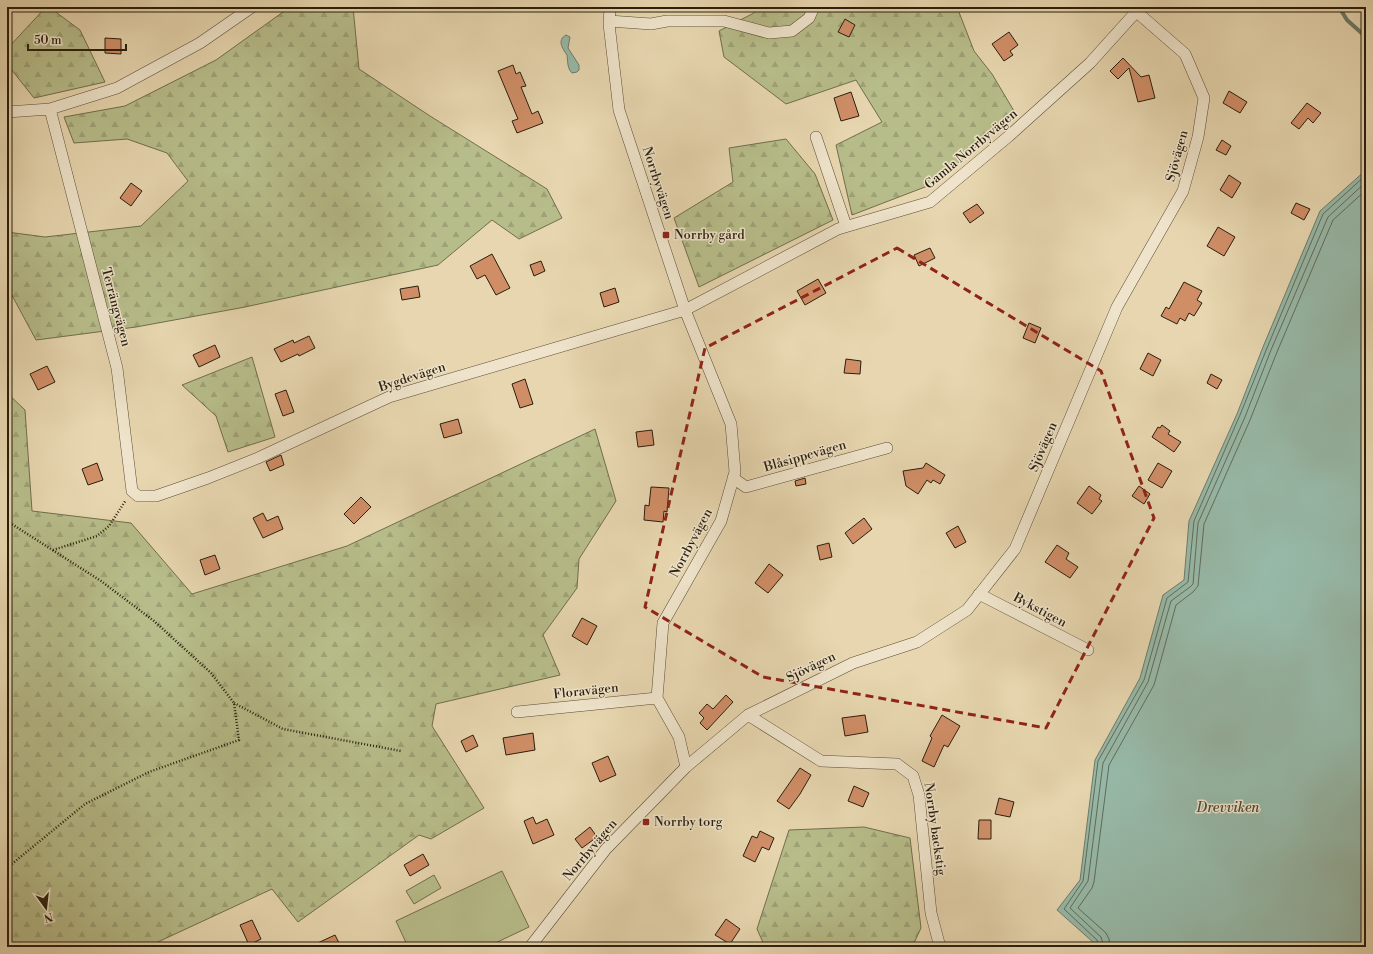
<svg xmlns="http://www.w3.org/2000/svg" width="1373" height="954" viewBox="0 0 1373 954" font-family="'Libre Bodoni',serif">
	<defs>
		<pattern id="forest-firs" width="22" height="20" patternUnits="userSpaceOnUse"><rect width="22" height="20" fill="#b7bd8a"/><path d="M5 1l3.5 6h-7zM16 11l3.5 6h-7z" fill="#9ea276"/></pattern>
	</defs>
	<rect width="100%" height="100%" fill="#e7d6af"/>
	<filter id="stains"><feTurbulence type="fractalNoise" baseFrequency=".005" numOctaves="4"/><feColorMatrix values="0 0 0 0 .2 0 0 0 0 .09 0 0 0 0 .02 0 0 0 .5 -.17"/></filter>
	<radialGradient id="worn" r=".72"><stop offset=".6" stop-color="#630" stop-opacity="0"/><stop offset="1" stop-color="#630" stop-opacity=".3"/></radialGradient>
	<path fill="url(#forest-firs)" stroke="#706e4c" d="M46,7h3l31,23 25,52 -71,16 -27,-34v-15z
		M290,7h63l6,62 71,47 117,73 15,29 -43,21 -27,-19 -54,45 -193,42 -109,20 -100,13 -29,-54v-54l38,5 96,-11 47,-45 -21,-28 -40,-14 -53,4 -10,-26 61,-11 91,-46z
		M762,7h195l17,44 18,23 22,37 -76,71 -86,33 -16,-70 46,-23 -26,-42 -70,24 -62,-47 -5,-26 33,-17z
		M786,139l29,35 18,46 -134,67 -25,-69 59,-36 -4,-34z
		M252,357l23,80 -47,15 -12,-36 -34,-31z
		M7,393l18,17 7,101 99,12 61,71 155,-48 248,-117 21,72 -37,58 -2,29 -34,47 17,40 -124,29 -4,22 52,82 -53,31 -12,-4 -121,87 -26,-33 -125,58h-140z
		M864,827l46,11 11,90 -6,13 -10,6h-140l-8,-18 32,-99z"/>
	<path fill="#b7bd8a" stroke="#706e4c" d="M502,871l27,56 -42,20h-79l-12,-26z
		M434,875l7,13 -27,16 -8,-13z"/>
	<path fill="#97b9a8" stroke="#6b7b6a" d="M566,35l4,2 -2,11 11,17v5l-2,2 -5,1c-5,-5 -4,-11 -5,-18 -5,-7 -10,-15 -1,-20z
		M1366,170v777h-270l-2,-4 -37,-33 23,-30 15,-120 45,-82 23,-83 21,-15 5,-59 48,-107 26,-67 57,-136z"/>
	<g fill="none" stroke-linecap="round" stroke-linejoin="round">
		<path stroke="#606c5a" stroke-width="1" d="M1099,947l-2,-7 -33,-31 19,-28 15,-120 46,-81 23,-82 21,-16 6,-61 46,-106 27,-67 56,-134 43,-39
			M1104,947l-3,-10 -31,-29 18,-27 15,-118 45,-81 23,-81 19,-14 3,-3 5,-61 47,-106 26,-67 57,-133 38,-35
			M1110,947l-1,-8 -3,-6 -28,-25 14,-20 2,-6 15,-117 45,-80 22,-80 17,-13 5,-6 6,-62 46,-104 27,-68 56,-132 33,-30"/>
		<path stroke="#6b7b6a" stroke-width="4" d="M1339,7l8,13 19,17"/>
	</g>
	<path fill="#d08e67" stroke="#2a1e0d" d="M845,19l10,6 -6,12 -11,-5z
		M1009,32l9,13 -8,6 3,4 -9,6 -12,-17z
		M105,38l16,1v15l-16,-1z
		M1123,58l18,19 8,-2 6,23 -17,4 -9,-34 -11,11 -8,-8z
		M513,65l3,9 4,-2 6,14 -5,1 11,27 6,-3 5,12 -26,10 -5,-12 6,-2 -20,-48z
		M1229,91l18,11 -7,11 -17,-10z
		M851,92l8,24 -18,5 -7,-23z
		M1307,103l14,10 -8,10 -5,-5 -9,11 -8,-6z
		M1222,140l9,6 -5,9 -10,-5z
		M1229,175l12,8 -9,15 -12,-8z
		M131,183l11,8 -11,15 -11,-8z
		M1296,203l14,6 -6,11 -13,-7z
		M977,204l7,9 -14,10 -7,-10z
		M1218,227l17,10 -11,19 -17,-10z
		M930,248l5,10 -16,8 -5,-11z
		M492,254l18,34 -14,7 -11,-20 -8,4 -7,-13z
		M541,261l4,10 -11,5 -4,-11z
		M818,279l8,14 -21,12 -8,-14z
		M1184,282l18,9 -5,9 5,3 -8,13 -5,-3 -4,8 -5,-3 -3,6 -16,-8 5,-9 3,2z
		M418,286l2,11 -18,3 -2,-11z
		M615,288l4,14 -15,5 -4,-14z
		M1029,323l12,5 -6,15 -12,-5z
		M309,336l6,12 -16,8 -1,-2 -17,8 -7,-13 19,-9 1,3z
		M215,345l5,12 -21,10 -6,-12z
		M1148,353l13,7 -8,16 -13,-7z
		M846,359l15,2 -1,13 -16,-1z
		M47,366l8,16 -17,8 -8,-16z
		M1211,374l11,6 -5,9 -10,-6z
		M525,379l8,25 -13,4 -8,-24z
		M286,390l8,22 -11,4 -8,-22z
		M458,419l4,14 -18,5 -4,-14z
		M1162,425l8,6 -2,3 13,8 -7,10 -22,-15 6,-10 2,1z
		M652,430l2,15 -16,2 -2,-15z
		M281,455l3,10 -14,6 -4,-9z
		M97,463l6,17 -15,5 -6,-16z
		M926,463l19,12 -5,9 -7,-4 -2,3 -4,-3 -9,14 -12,-8 -3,-15 20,-3z
		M1158,463l14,8 -10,17 -14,-8z
		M805,478l1,6 -10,2 -1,-5z
		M1089,486l12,9 -2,4 3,2 -10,13 -15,-11z
		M1139,486l11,8 -6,10 -12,-8z
		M651,487l18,1 -2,24 -3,-1 -1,11 -19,-2 1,-15 4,1z
		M361,497l10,10 -17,17 -10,-10z
		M263,513l4,8 11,-5 5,13 -20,9 -10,-20z
		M864,518l8,11 -19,15 -8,-11z
		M958,526l8,16 -11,6 -9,-15z
		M829,543l3,14 -12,3 -3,-14z
		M1057,545l12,8 -3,6 12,8 -8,11 -25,-16z
		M215,555l5,14 -15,6 -5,-15z
		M769,564l14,11 -15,18 -13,-10z
		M582,618l15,8 -10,19 -15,-9z
		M726,695l7,7 -26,28 -7,-7 4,-5 -5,-5 8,-9 6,5z
		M865,715l3,17 -23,4 -3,-18z
		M942,715l18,11 -12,21 -4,-2 -10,22 -12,-6 10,-23 -2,-2z
		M533,733l2,17 -29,5 -3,-17z
		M473,735l5,11 -12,6 -5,-11z
		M608,756l8,19 -16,7 -8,-19z
		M800,768l11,7 -11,19 -11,15 -12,-8z
		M854,786l15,7 -6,14 -15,-6z
		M999,798l15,4 -4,15 -15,-3z
		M533,817l3,7 11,-5 7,16 -21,9 -9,-23z
		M979,820h12v19h-13z
		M590,827l7,10 -15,11 -7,-9z
		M760,831l14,7 -5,12 -7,-3 -7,15 -12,-6 9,-20 5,2z
		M423,854l6,11 -19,11 -6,-11z
		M726,919l14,10 -10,15 -15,-9z
		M252,920l9,19 -12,6 -9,-20z
		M335,935l6,12h-32z"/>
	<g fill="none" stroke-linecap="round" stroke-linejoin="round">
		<defs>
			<path id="minor" d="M609,21l42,3 16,-3h57l45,12 23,-2 17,-13 5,-11
				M50,109l67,259 15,123 6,5h18l52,-18 50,-20 131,-61 296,-87 153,-81 92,-27 79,-66 81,-73 46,-51
				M7,112l43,-3 67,-21 83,-45 52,-36
				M816,137l30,89
				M733,478l13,9 141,-39
				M979,594l109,56
				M517,712l140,-14
				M748,715l73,46 76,3 16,12 6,19 12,118 9,34
				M686,767l62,-52 105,-52 64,-21 50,-32 48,-61 102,-242 66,-116 15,-54 6,-39 -19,-44 -54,-47
				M530,947l76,-98 80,-82 -7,-30 -22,-39 6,-75 58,-102 14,-49 -4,-48 -46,-114 -66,-200 -10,-86 1,-17"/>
		</defs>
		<use href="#minor" stroke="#594c36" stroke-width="12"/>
		<path stroke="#2a1e0d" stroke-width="2.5" stroke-dasharray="1 2" stroke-linecap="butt" d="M7,521l94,60 53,40 57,52 23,30 5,37 -90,32 -64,32 -78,64
			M53,550l44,-14 12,-10 17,-26
			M234,703l49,26 118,22"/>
		<use href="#minor" stroke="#efe4cb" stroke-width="11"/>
	</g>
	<path fill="none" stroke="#8f2418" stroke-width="3" stroke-dasharray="8 5" stroke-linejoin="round" d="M897,248l204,123 53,147 -108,210 -283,-51 -118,-70 60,-259z"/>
	<g fill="#8f2418" stroke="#efe4cb" stroke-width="1.5">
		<rect x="662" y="231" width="8" height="8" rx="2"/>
		<rect x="642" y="818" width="8" height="8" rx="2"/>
	</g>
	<g text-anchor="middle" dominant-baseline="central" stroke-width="3" stroke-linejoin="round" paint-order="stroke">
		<g font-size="13" fill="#2a1e0d" stroke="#efe4cb">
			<text transform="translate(971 149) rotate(-40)">Gamla Norrbyvägen</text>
			<text transform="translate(1177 156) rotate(-75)">Sjövägen</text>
			<text transform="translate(658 183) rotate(72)">Norrbyvägen</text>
			<text transform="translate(116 307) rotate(75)">Terrängvägen</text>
			<text transform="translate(412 377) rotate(-18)">Bygdevägen</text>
			<text transform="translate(1043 447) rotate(-67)">Sjövägen</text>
			<text transform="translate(805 456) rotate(-16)">Blåsippevägen</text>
			<text transform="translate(691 543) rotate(-62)">Norrbyvägen</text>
			<text transform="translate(1040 610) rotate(28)">Bykstigen</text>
			<text transform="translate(811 667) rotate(-26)">Sjövägen</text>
			<text transform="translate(586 691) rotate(-6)">Floravägen</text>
			<text transform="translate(935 829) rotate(82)">Norrby backstig</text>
			<text transform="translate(590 850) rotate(-50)">Norrbyvägen</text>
		</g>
		<g font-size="13" fill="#2a1e0d" stroke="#efe4cb" text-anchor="start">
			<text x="674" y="235">Norrby gård</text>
			<text x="654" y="822">Norrby torg</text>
		</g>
		<g font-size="14" font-style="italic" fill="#4b4c3c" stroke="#efe4cb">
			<text x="1228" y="808">Drevviken</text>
		</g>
	</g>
	<rect width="1373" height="954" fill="none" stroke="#e7d6af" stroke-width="24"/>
	<rect x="8" y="8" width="1357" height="938" fill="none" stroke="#2a1e0d" stroke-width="2"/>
	<rect x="12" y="12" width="1349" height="930" fill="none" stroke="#2a1e0d"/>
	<g transform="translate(46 908) rotate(165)" stroke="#efe4cb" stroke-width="3" paint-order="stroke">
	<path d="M0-3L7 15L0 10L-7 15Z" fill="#2a1e0d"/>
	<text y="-6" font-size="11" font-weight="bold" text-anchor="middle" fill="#2a1e0d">N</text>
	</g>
	<path d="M28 44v6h98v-6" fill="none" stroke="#2a1e0d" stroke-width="2"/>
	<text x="34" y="44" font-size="12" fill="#2a1e0d" stroke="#efe4cb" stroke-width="3" paint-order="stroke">50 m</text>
	<rect width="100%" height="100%" filter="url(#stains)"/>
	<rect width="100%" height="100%" fill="url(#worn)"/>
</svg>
